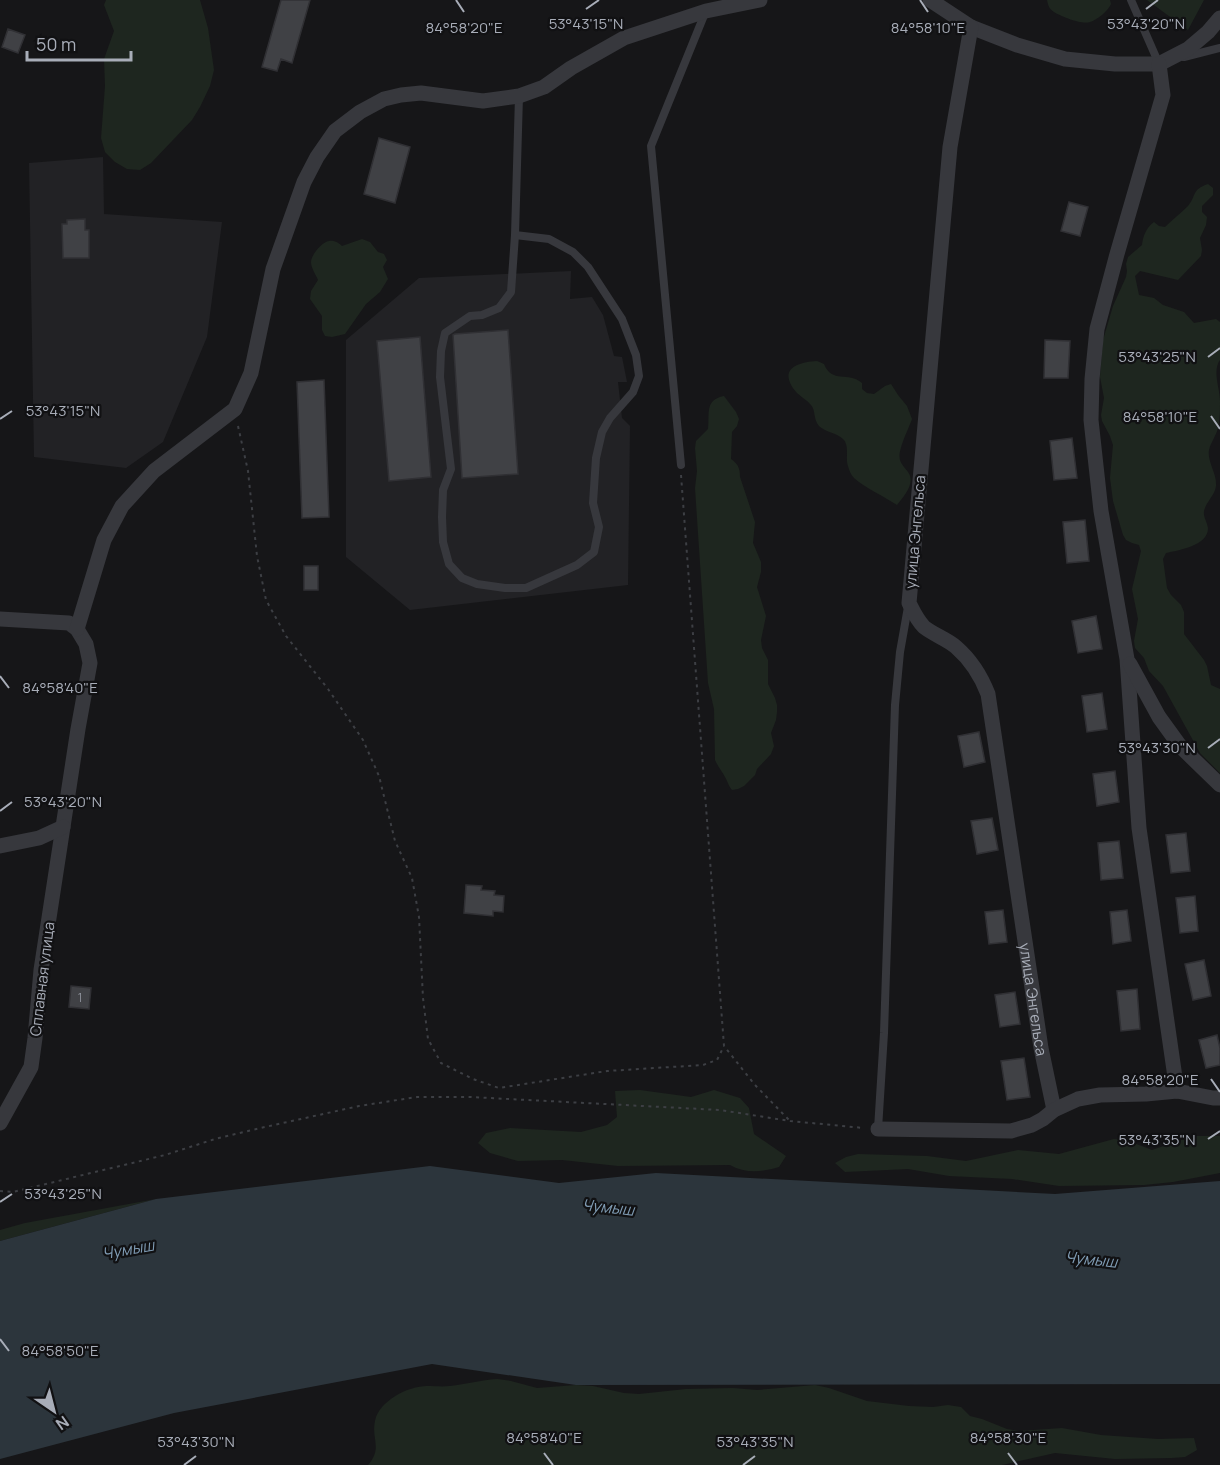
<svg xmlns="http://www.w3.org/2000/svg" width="1220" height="1465" viewBox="0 0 1220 1465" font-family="Manrope,sans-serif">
	<rect width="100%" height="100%" fill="#161618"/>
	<path fill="#222225" d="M103,157l1,57 118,8 -15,115 -44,105 -37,26 -92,-11 -5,-294z
		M571,271l-1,28 22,-2 11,18 11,41 8,1 5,25h-9l4,36 8,8 -2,159 -218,25 -64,-53v-217l73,-62z"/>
	<path fill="#1e261f" d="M106,0h94l8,28 6,42 -4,16 -10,21 -8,13 -41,43 -11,7 -13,-1 -12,-7 -10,-10 -4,-14 4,-52 -1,-27 10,-28 -10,-26z
		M1047,0h63l1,4c-3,7 -14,16 -21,18 -8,3 -30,-6 -36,-10 -5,-3 -6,-7 -7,-12z
		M1147,0h57l-16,30z
		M1208,184l5,4v7l-11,11v6l5,5 -1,8 -6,13 2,12 -1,6 -23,24 -38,-9 -5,5 4,19 15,3 9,7 21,7 10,11 22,-4 4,3v38c-8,11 0,28 0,41 0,8 0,19 -2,27 -2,8 -7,14 -9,22 -2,12 8,23 7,36 -1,9 -10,16 -12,25 -1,7 4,12 4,18 -1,17 -29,21 -42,24l-3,6 4,29 4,7 10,10 3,7v22l20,26 3,6 4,19 9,4v84l-20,-20 -37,-67 -14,-15 -5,-13 -9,-10 -1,-7 4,-22 -6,-30 9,-38 -2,-6 -7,-2 -6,-3 -3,-5 -10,-34 -3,-23 3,-33 -3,-9 -8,-15 -1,-6 3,-17 -4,-21 3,-37 10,-34 13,-29 1,-6 -1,-7 2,-7 14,-12c1,-9 4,-17 12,-23l5,4 6,1c7,-7 16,-14 23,-21 9,-11 3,-16 20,-22z
		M362,239l8,3 8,10 6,2 3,6 -4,7 5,12 -8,13 -14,12 -21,30 -13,3 -7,-1 -3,-6v-14l-12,-17 1,-8 7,-11c-2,-5 -7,-12 -7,-18 0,-7 11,-20 18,-21 5,-1 10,2 13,5z
		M817,361l7,3c8,20 24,7 38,19v6l5,4 7,1 11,-8 6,-2 7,11 9,11 5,13c-3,9 -15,32 -12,41 1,4 6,9 8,12 8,11 -4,24 -11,33 -12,-8 -33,-18 -43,-27 -3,-3 -5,-8 -6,-12 -3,-8 2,-20 -5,-27 -6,-6 -18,-7 -24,-13 -6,-7 -3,-15 -8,-21 -4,-5 -10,-8 -14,-12 -20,-23 -1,-31 20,-32z
		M724,396l12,16 3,7 -2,7 -5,6 -1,27c7,5 9,9 9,18l15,45 -2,21 8,19v10l-4,15 9,29 -5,24 1,8 6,12v24l7,14 2,7v7l-1,8 -5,13 3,13 -3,8 -14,15 -2,6 -11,11 -6,3 -6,1c-4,-5 -4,-8 -7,-13 -3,-6 -7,-10 -10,-17l-1,-51 -6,-26 -13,-195 2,-17 -2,-23 1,-7 12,-12c2,-15 -4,-29 16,-33z
		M640,1090l51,7 23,-7 26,8 9,10 5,26 32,22 -7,11c-17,5 -33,7 -49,-2l-112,1 -56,-6 -44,1 -28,-8 -12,-10 8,-10 24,-5 71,4 26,-7 10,-8 -2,-26z
		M1193,1136h27v37l-47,9 -29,3 -85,1 -47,-7 -63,-3 -41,-7 -63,3 -10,-9 11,-6 12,-3 69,2 39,5 52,-11 41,4 55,-15 12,1 26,10z
		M156,1199l-156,42v-11l25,-7z
		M497,1379l14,2 26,7 39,-3 17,1 31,7 15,1 47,-5 47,-1 24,2 58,-5 14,3 38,13 42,5 24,1 15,-2 13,2 9,9 12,3 25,10 12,2 43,-3 39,7 57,4 36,-1 3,12 -12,7 -13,1 -57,1 -60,-6 -53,12h-634c15,-17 3,-26 7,-44 4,-20 33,-35 52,-35 8,0 15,1 23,0 16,-2 31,-6 47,-7z"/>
	<path fill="#2c353c" d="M430,1166l129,17 97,-10 399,21 165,-13v203l-644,1 -144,-21 -258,49 -174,46v-218l156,-42z"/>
	<path fill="#404145" stroke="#303034" stroke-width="1.5" d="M281,0h29l-18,63 -11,-4 -4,12 -15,-4z
		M8,29l17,6 -7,18 -16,-6z
		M379,138l31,9 -15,56 -31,-9z
		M1069,202l19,5 -8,29 -19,-5z
		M85,219v11h4v28h-26l-1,-34h5v-4z
		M508,330l10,144 -56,4 -9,-143 2,-1z
		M420,337l11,140 -42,4 -12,-140z
		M1045,340l25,1 -2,37h-24z
		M324,380l5,137 -27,1 -5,-136z
		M1072,438l5,40 -23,2 -4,-39z
		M1085,520l4,41 -22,2 -4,-41z
		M304,566h14v24h-14z
		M1096,616l6,33 -24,4 -6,-32z
		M1102,693l5,36 -20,3 -5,-36z
		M979,732l6,30 -21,5 -6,-31z
		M1115,771l4,31 -22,4 -4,-32z
		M992,818l6,32 -21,4 -6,-33z
		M1186,833l4,38 -19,2 -5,-38z
		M1119,841l4,37 -22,2 -3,-37z
		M466,885l16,1 -1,4 14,1 -1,4 10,1 -1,16 -10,-1v5l-29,-3z
		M1195,896l3,35 -18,2 -4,-35z
		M1003,910l4,32 -18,2 -4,-32z
		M1127,910l4,31 -18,3 -3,-32z
		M1204,960l7,36 -18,4 -8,-36z
		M71,986l20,2 -2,21 -20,-2z
		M1137,989l3,40 -19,2 -4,-40z
		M1015,992l5,32 -20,3 -5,-32z
		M1217,1035l3,13v17l-14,3 -7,-28z
		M1024,1058l6,39 -23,3 -6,-39z"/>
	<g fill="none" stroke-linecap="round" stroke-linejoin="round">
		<path stroke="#3d3f44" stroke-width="2" stroke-dasharray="3 4.5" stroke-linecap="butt" d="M238,426l10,45 9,85 9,44 20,36 42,53 35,51 16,36 16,65 17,37 7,39 4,81 5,41 13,24 32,16 26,9 108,-17 96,-6 14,-5 7,-14
			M681,475l43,571 31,39 35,36
			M0,1191l13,1 152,-37 50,-16 50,-12 94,-21 58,-9h53l250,13 70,11 74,7"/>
		<path stroke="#37383d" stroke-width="8" d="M1131,0l28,64 1,-1
			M1184,57l36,-9
			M515,235l34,4 24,13 15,15 34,52 14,36 3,21 -6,16 -23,26 -8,14 -6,26 -3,45 6,24 -5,25 -17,13 -51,23h-21l-28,-4 -15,-6 -13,-14 -6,-22 -1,-25 1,-27 8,-21 -11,-92 1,-26 4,-18 25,-17 12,-1 17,-7 12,-16 4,-57 4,-139
			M681,465l-30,-319 54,-133
			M878,1129l6,-96 11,-328 5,-53 8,-45"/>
		<g stroke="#37383d" stroke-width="15">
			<path d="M930,0l41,27 46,18 48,14 50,5h44l29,-15 20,-17 12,-14"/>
			<path id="s1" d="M971,27l-21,120 -41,456c4,8 8,17 15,24 10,8 23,12 32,20 15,13 25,29 32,47l53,354 13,62"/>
			<path d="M1159,64l4,31 -46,159 -20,75 -5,50 -1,41 10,91 26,148 12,169 38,263"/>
			<path d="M0,619l69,4 8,6 9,15 4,19 -12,66 -37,241 -6,68 -4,29 -31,56"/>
			<path d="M77,629l27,-89 18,-34 32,-35 81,-62 16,-36 22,-104 31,-87 13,-25 18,-26 25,-19 24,-13 17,-4 20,-2 62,8 36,-5 25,-9 27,-19 53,-30 82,-27 54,-11"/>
			<path d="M1130,664l29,53 21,29 40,39"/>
			<path d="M0,846l39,-8 24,-11"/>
			<path d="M878,1129l133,2 21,-6 11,-6 11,-9 24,-11 22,-4 46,-1 31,-3 36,7h7"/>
		</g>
	</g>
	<path fill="none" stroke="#a8adb8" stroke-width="2" d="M456,0l8,12M920,0l8,12M586,9l13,-9M1146,9l12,-9M1208,357l12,-9M1211,416l9,13M0,419l12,-8M0,676l9,12M1208,748l12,-9M0,811l12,-9M1211,1079l9,13M1208,1139l12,-8M0,1202l12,-8M0,1339l9,12M544,1453l9,12M1008,1453l9,12M184,1465l12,-9M743,1465l12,-9"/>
	<g text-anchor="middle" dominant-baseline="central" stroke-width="4.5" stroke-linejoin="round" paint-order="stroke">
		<g font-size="12" fill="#8e929b">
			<text x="80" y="997">1</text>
		</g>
		<g font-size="15" fill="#a8adb8" stroke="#111113">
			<text transform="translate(915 532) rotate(-85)">улица Энгельса</text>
			<text transform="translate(42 979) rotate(-83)">Сплавная улица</text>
			<text stroke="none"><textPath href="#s1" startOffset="1012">улица Энгельса</textPath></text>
		</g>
		<g font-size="16" font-style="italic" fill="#7f9bb3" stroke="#111113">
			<text transform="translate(608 1207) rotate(6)">Чумыш</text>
			<text transform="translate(128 1249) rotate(-10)">Чумыш</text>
			<text transform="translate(1091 1259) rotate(6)">Чумыш</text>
		</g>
	</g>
	<g font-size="15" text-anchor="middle" fill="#a8adb8" stroke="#111113" stroke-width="4.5" stroke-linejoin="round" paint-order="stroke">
		<text x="586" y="29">53°43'15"N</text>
		<text x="1146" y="29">53°43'20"N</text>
		<text x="464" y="33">84°58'20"E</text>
		<text x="928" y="33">84°58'10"E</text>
		<text x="1157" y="362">53°43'25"N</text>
		<text x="63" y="416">53°43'15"N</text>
		<text x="1160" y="422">84°58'10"E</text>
		<text x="60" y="693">84°58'40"E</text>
		<text x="1157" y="753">53°43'30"N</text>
		<text x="63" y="807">53°43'20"N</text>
		<text x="1160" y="1085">84°58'20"E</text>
		<text x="1157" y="1145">53°43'35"N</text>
		<text x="63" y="1199">53°43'25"N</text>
		<text x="60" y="1356">84°58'50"E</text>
		<text x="544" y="1443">84°58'40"E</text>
		<text x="1008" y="1443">84°58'30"E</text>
		<text x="196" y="1447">53°43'30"N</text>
		<text x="755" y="1447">53°43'35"N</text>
	</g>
	<g transform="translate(54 1411) rotate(145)" stroke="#111113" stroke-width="4.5" paint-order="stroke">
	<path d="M0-4.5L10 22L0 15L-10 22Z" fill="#a8adb8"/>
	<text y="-9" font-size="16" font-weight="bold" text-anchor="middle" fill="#a8adb8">N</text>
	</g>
	<path d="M27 51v9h104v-9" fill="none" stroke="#a8adb8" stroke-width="3"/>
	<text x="36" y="51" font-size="18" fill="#a8adb8" stroke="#111113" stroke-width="4.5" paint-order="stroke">50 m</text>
</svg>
